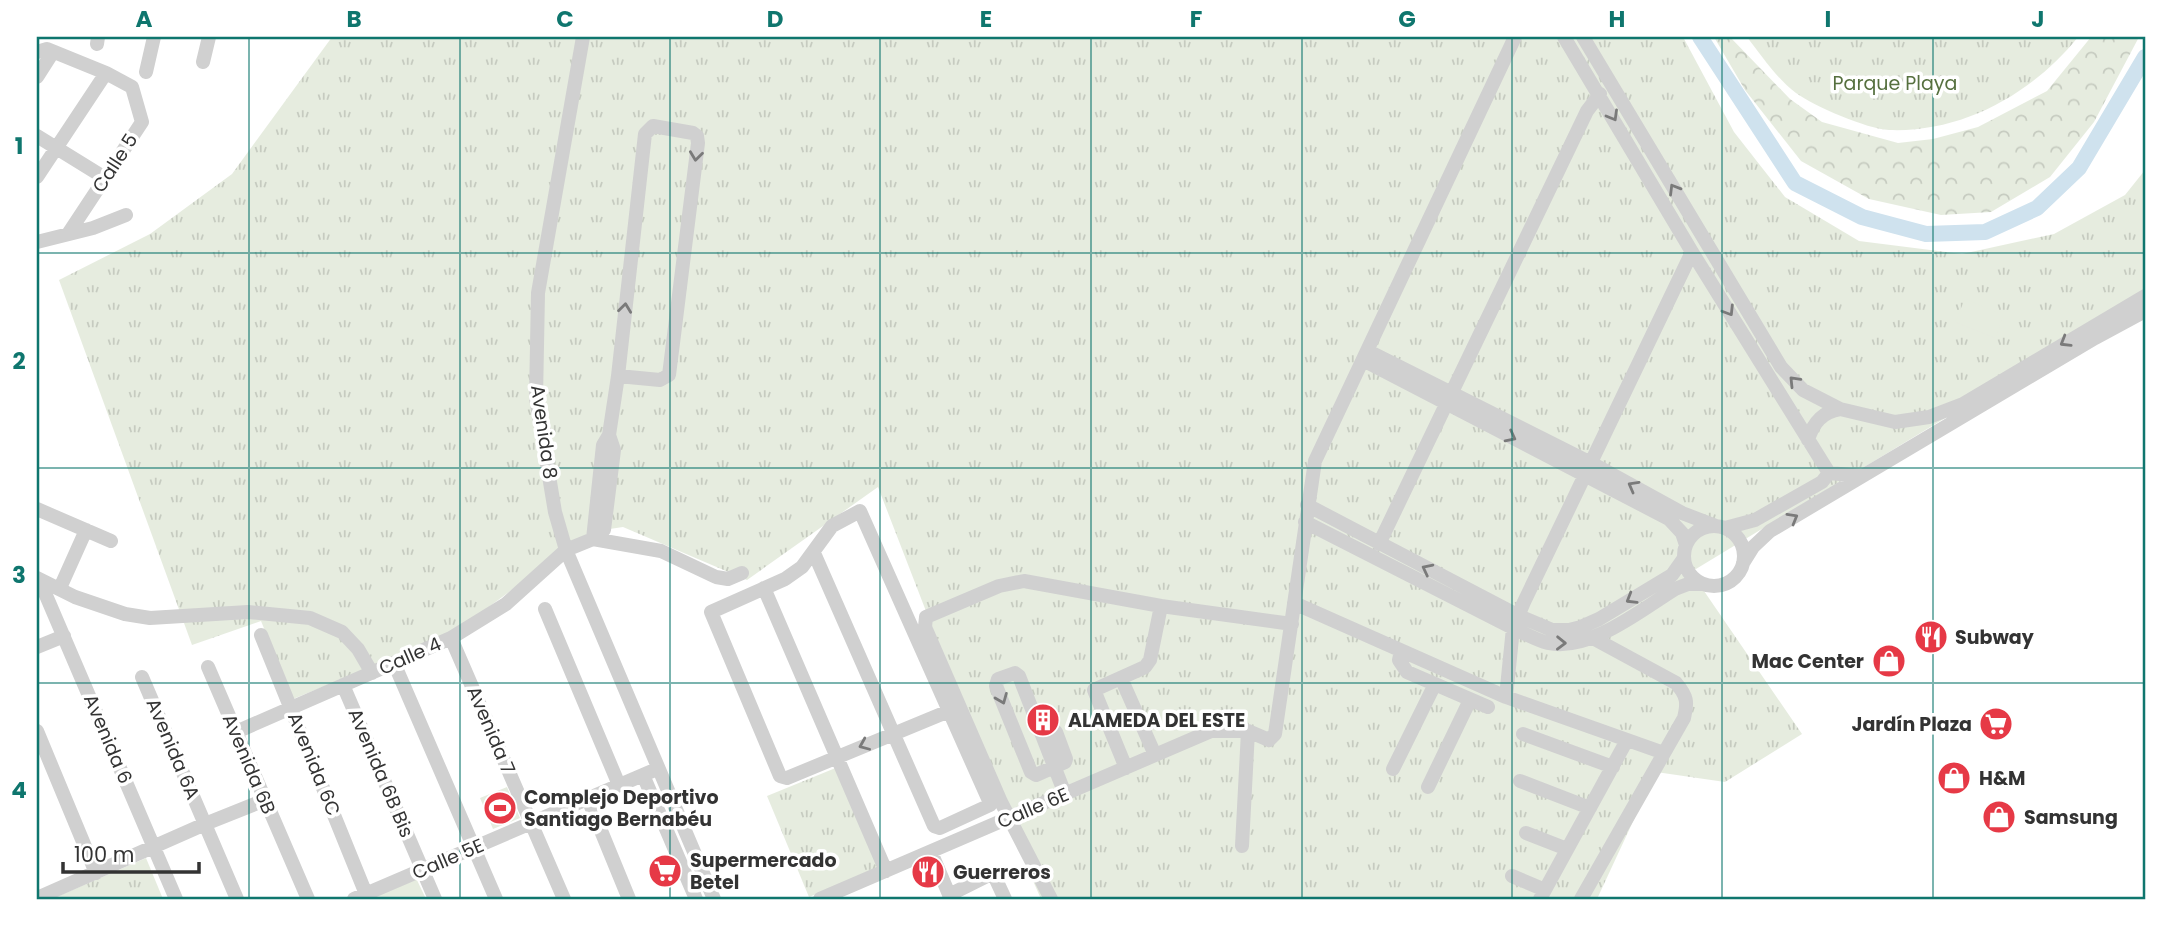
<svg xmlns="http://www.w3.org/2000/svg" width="2182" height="936" viewBox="0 0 2182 936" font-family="Poppins,sans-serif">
	<defs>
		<pattern id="grass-tufts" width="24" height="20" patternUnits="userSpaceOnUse" patternTransform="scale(1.75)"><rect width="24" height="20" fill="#e6ecdf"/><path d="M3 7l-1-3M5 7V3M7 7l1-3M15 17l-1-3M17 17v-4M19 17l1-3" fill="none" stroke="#c6cbc0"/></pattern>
		<pattern id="forest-crowns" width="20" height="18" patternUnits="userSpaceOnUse" patternTransform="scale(1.75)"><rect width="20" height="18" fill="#e6ecdf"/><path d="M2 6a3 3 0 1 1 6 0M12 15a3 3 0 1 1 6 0" fill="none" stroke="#c6cbc0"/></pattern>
	</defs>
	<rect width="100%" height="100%" fill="#fff"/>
	<path fill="url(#grass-tufts)" d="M332,37h1351l51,95 51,65 74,44 103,13 92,-20 71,-39 20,-25v127l-454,275 111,162 -77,48 -69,-10 -59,127h-556l-30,-68 -133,-344 -131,93 -124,-53 -33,5 -138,102 -159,65 -32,-78 -69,24 -133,-365 91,-46 82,-60z
		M1747,37h331c-45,56 -115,96 -189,93 -22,-1 -75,-24 -93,-37 -19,-14 -35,-38 -49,-56z
		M838,767l42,101 -71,29 -42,-101z
		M146,858l17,41h-108l-1,-1z
		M416,878l10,21h-56z"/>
	<path fill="url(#forest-crowns)" d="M1714,37h16l60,62 32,23 76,21 35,-4 45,-12 69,-36 44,-54h48l-45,85 -44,55 -59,35 -50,3 -72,-16 -68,-38 -56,-71z"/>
	<path fill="#e6ecdf" d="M1965,299l39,16 -9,23 -40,-16z
		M507,787l13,31 -27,11 -13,-31z"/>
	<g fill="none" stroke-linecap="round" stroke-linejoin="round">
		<path stroke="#cfe2ee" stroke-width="16" d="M1700,37l95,146 67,34 64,17 59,-2 52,-24 42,-40 66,-111"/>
		<path stroke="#d0d0d0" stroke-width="14" d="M583,37l-45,256 -2,105 19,114 11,38 148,349
			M1564,37l128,215 137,221 33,3
			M1583,37l198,330 22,23 37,19 55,13 34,-5 34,-13 182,-108
			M97,44l1,-7
			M37,52l10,-3 59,24 26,14 10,35 -74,112
			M203,62l6,-25
			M146,72l8,-35
			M37,77l16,-25
			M37,136l68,42
			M37,177l69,-104
			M37,242l56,-14 33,-13
			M1368,351l223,112 91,50 34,13
			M1363,360l306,159 13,14 4,12
			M1808,440c5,-17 14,-28 32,-31
			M1307,505l212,111 33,14h17l12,-3 18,-8 73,-44 12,-17
			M37,509l74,32
			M1305,522l208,106c11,5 23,12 35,15 42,9 93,-33 127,-54l13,-5h15
			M1684 556a30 30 0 1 1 60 0a30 30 0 1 1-60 0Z
			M1725,528l30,-8 67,-38 7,-9
			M604,530l10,-80 -5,-15
			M593,539l10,-94 6,-10 9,-59 27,-242 8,-8 40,7 4,3 1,7 -29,232 -9,5 -42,-4
			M1379,544l208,-433 13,-17
			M814,553l120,273 6,2 50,-23v-2l-130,-292 -28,15 -30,41 -17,12 -74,33 69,164 7,2 162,-67
			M1743,563l10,-16 17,-16 325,-193 50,-27
			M37,578l38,19 50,17 25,4 98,-6 62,6 32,14 16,17 14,24
			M39,579l137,320
			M60,588l26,-58
			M764,588l122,283
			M1294,603l212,94 158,56
			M1161,606l131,18
			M545,609l74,176
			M261,635l105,259
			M451,638l113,261
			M37,647l27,-11
			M1401,651l-2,9 8,12 81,35
			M394,663l102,236
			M208,667l100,232
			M142,677l95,222
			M1121,678l34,77
			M343,685l92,214
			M1506,697l7,-69 11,-26 168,-350
			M37,731l59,142
			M236,732l215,-94 55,-34 60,-54 27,-11 68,12 55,26 12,2 14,-6
			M1042,734l10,-3 4,1 10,27 -1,3 -29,13 -5,-3 -35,-86 2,-7 17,-6 4,3 46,118
			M1523,734l90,33
			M1393,769l42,-85
			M643,775l53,124
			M1520,781l70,27
			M1428,787l42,-87
			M588,799l41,100
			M1526,833l41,16
			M1242,846l6,-115
			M931,852l20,47
			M1512,876l33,14
			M949,895l44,-22 12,26
			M42,896l163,-72 60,-24
			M354,899l303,-130
			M820,899l391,-168h37l21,9 6,-6 40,-273 200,-424
			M1051,899l-50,-97 -76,-175 1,-10 73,-31 25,-5 137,25 -11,54 -5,7 -51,23 32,78
			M1540,899l87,-159
			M1581,899l103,-181c4,-16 3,-22 -8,-35l-83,-45"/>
	</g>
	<defs><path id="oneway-chevron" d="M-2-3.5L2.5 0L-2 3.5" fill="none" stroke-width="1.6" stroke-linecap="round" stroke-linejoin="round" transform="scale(1.75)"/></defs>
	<g stroke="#7a7a7a">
		<use href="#oneway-chevron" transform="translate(1613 116) rotate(60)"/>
		<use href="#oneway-chevron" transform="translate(696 156) rotate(97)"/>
		<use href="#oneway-chevron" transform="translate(1674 189) rotate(-121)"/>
		<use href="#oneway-chevron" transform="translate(625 308) rotate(-83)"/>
		<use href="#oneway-chevron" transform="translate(1729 311) rotate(58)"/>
		<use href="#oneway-chevron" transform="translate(2065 342) rotate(149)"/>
		<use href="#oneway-chevron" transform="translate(1794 381) rotate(-134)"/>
		<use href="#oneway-chevron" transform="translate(1511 437) rotate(27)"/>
		<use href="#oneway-chevron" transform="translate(1633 486) rotate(-151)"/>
		<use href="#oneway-chevron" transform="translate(1793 518) rotate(-30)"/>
		<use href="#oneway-chevron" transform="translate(1427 569) rotate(-153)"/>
		<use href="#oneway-chevron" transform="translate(1631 599) rotate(149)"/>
		<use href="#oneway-chevron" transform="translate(1561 643) rotate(1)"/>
		<use href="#oneway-chevron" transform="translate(1002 699) rotate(68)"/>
		<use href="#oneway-chevron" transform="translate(864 745) rotate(157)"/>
	</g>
	<path fill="none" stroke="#0f766e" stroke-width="2" stroke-opacity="0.55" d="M249,37v862M460,37v862M670,37v862M880,37v862M1091,37v862M1302,37v862M1512,37v862M1722,37v862M1933,37v862M37,253h2108M37,468h2108M37,683h2108"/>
	<defs>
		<symbol id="restaurant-disc" viewBox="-11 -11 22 22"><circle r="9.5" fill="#e63946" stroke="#fff"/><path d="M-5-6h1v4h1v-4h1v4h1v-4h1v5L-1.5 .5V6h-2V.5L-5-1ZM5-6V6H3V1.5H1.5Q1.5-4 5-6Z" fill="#fff"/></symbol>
		<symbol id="shop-disc" viewBox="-11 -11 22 22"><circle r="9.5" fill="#e63946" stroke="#fff"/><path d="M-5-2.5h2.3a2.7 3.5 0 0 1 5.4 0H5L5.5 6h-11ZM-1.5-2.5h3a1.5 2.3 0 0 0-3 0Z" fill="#fff"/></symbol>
		<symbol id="building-disc" viewBox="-11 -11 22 22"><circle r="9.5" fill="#e63946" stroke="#fff"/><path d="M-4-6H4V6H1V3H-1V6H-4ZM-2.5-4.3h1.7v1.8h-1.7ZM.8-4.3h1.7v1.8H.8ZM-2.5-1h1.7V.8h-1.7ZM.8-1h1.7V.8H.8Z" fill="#fff"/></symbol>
		<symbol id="supermarket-disc" viewBox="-11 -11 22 22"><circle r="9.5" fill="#e63946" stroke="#fff"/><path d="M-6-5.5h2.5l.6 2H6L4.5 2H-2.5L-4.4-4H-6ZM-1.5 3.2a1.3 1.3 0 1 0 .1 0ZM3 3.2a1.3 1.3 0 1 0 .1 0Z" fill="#fff"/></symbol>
		<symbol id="stadium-disc" viewBox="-11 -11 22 22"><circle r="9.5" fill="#e63946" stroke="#fff"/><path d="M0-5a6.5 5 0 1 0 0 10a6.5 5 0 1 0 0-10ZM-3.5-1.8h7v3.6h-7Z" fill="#fff"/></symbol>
	</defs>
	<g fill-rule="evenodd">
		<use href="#restaurant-disc" x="1912" y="618" width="38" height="38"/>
		<use href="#shop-disc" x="1870" y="642" width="38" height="38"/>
		<use href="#building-disc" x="1024" y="701" width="38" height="38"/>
		<use href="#supermarket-disc" x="1977" y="705" width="38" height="38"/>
		<use href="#shop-disc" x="1935" y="759" width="38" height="38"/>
		<use href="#stadium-disc" x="481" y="789" width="38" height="38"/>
		<use href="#shop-disc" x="1980" y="798" width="38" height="38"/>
		<use href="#supermarket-disc" x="646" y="852" width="38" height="38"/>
		<use href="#restaurant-disc" x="909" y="853" width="38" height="38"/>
	</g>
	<g text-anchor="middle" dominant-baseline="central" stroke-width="7" stroke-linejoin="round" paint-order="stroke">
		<g font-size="19" fill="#56703f" stroke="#fff">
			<text x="1895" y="83">Parque Playa</text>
		</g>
		<g font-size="19" fill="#333" stroke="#fff">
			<text transform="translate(115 163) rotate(-57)">Calle 5</text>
			<text transform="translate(544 432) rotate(82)">Avenida 8</text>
			<text transform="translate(410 656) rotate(-24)">Calle 4</text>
			<text transform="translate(491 730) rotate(67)">Avenida 7</text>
			<text transform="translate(108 739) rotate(67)">Avenida 6</text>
			<text transform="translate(173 749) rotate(67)">Avenida 6A</text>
			<text transform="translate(249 764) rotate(67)">Avenida 6B</text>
			<text transform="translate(314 764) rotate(68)">Avenida 6C</text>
			<text transform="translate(381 773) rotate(67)">Avenida 6B Bis</text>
			<text transform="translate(1033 808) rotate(-23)">Calle 6E</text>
			<text transform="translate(448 859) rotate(-23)">Calle 5E</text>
		</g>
		<g font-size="19" font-weight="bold" fill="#333" stroke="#fff" text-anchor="start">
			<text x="1955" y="637">Subway</text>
			<text x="1864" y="661" text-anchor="end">Mac Center</text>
			<text x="1068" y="720">ALAMEDA DEL ESTE</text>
			<text x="1972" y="724" text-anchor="end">Jardín Plaza</text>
			<text x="1979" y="778">H&amp;M</text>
			<text x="524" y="797">Complejo Deportivo<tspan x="524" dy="22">Santiago Bernabéu</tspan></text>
			<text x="2024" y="817">Samsung</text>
			<text x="690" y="860">Supermercado<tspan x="690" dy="22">Betel</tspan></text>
			<text x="953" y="872">Guerreros</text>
		</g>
	</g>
	<rect width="2182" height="936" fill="none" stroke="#ffffff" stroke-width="77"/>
	<path d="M63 862v10h136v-10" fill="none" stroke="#333333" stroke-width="3.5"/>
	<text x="74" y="862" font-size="21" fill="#333333" stroke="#ffffff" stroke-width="5" paint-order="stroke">100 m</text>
	<rect x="38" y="38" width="2106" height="860" fill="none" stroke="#0f766e" stroke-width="2.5"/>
	<g font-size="23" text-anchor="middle" font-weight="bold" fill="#0f766e">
		<text x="144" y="27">A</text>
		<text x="354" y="27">B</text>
		<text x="565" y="27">C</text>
		<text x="775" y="27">D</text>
		<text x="986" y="27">E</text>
		<text x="1196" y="27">F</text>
		<text x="1407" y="27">G</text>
		<text x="1617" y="27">H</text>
		<text x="1828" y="27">I</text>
		<text x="2038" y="27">J</text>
		<text x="19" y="154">1</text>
		<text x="19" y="369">2</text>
		<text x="19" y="583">3</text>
		<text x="19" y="798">4</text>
	</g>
</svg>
